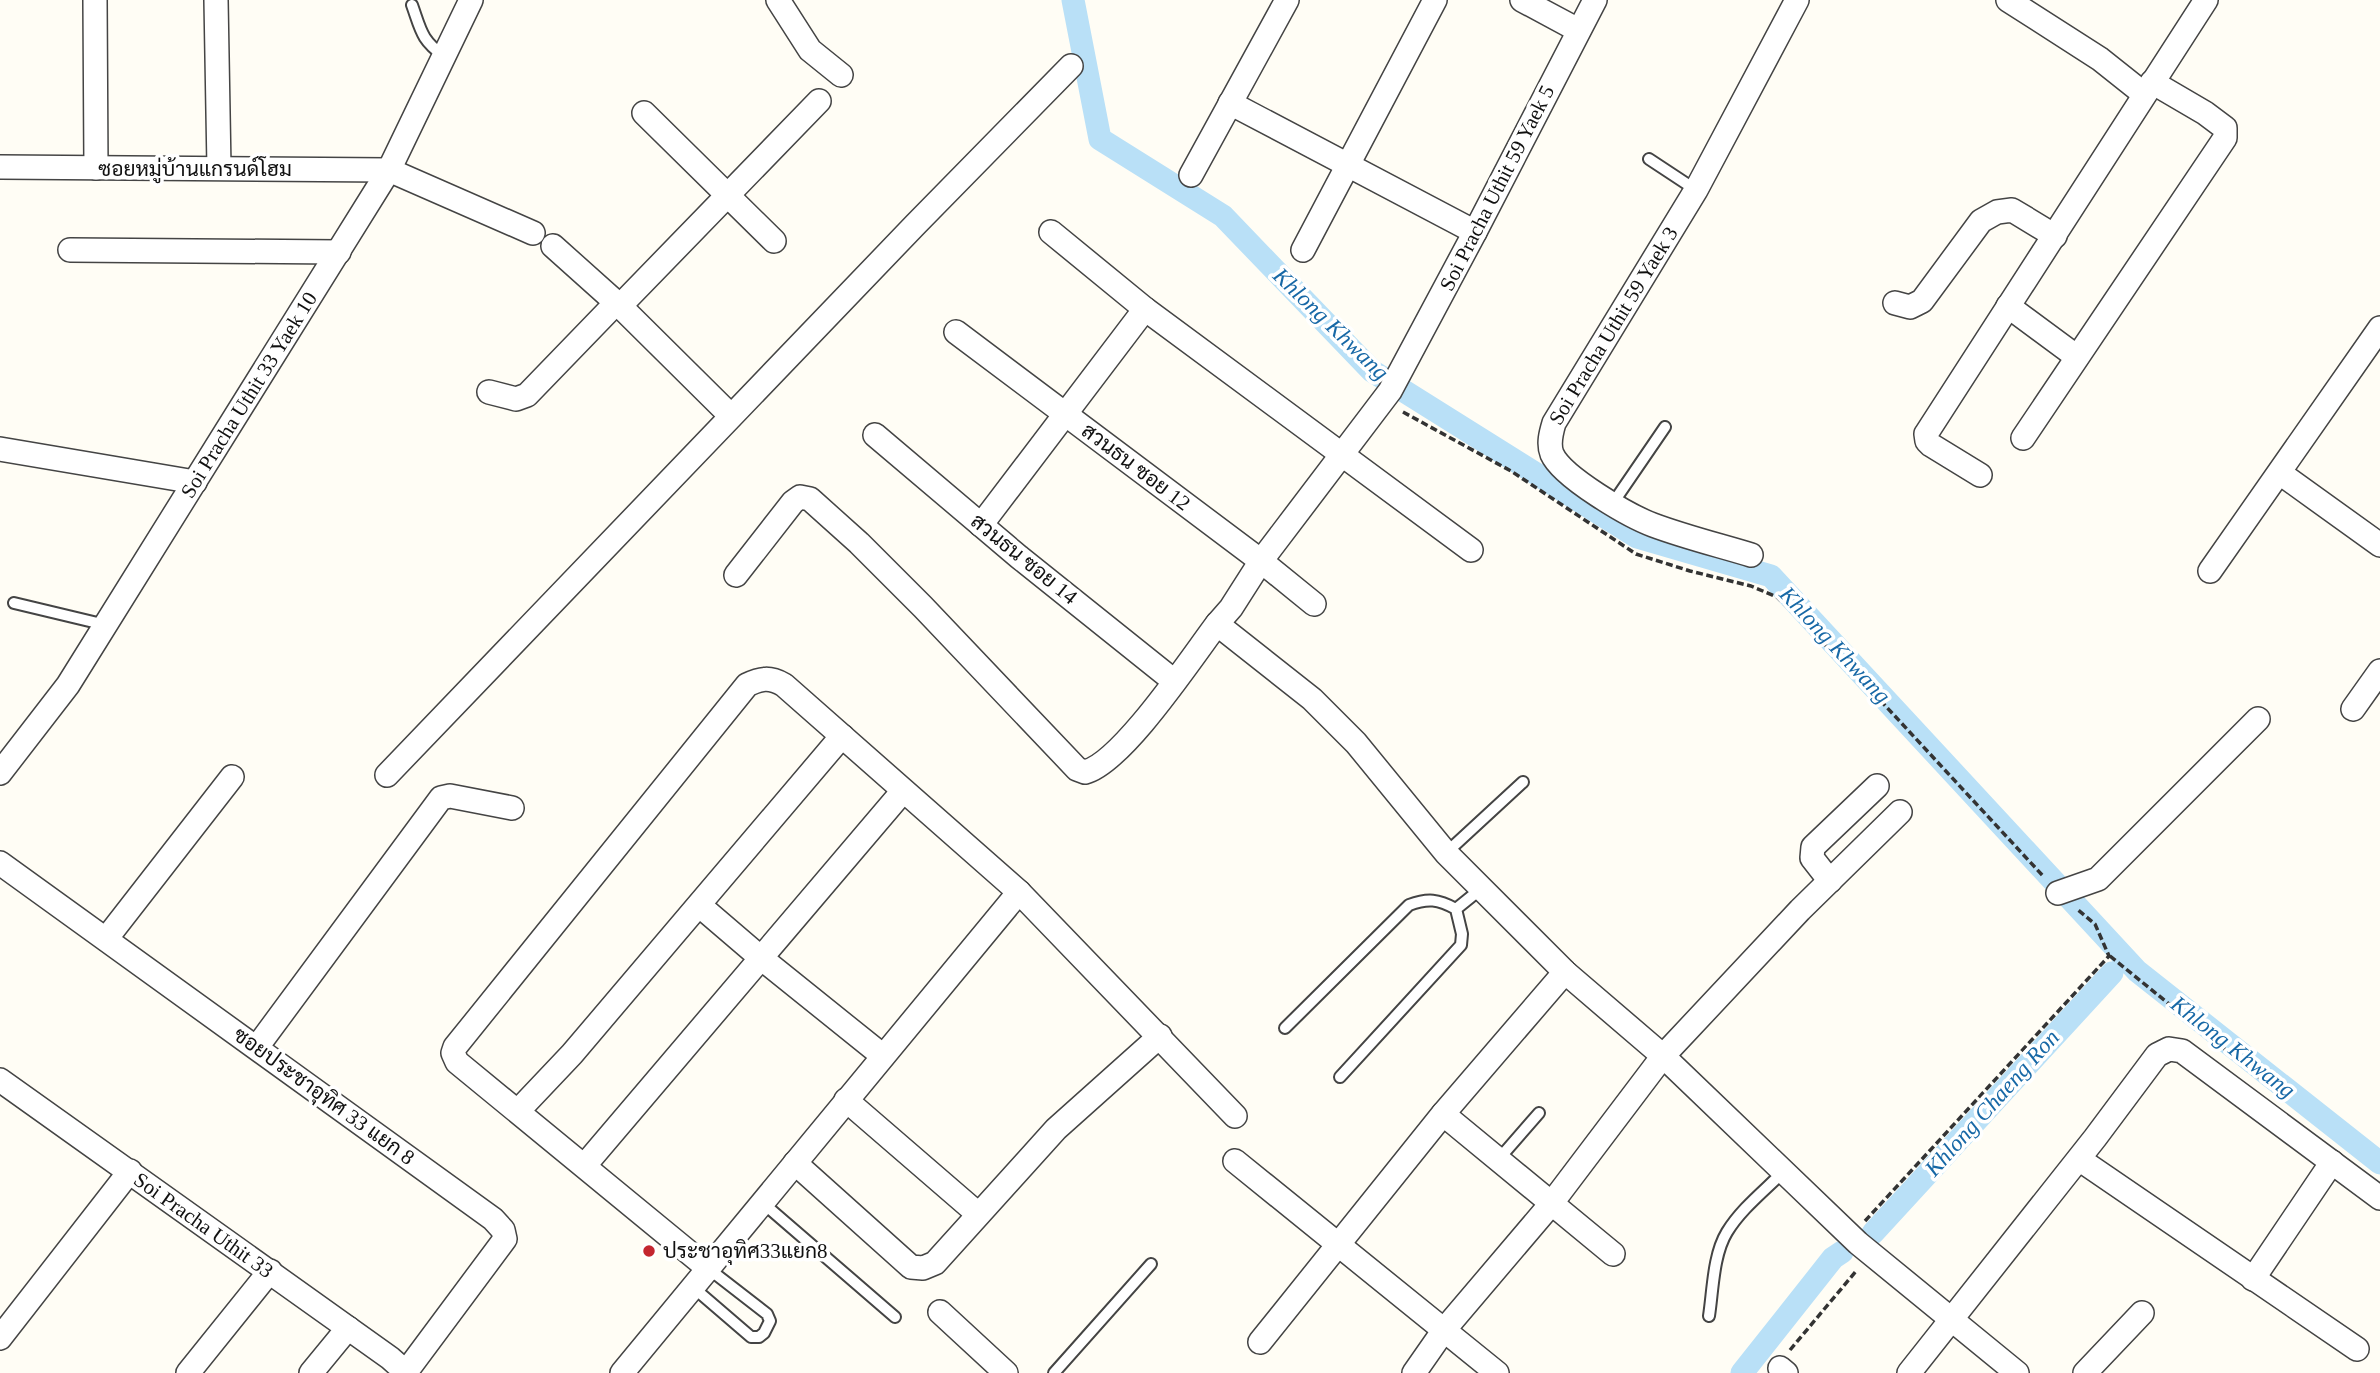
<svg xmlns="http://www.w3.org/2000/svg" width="2380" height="1373" viewBox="0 0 2380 1373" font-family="'Times New Roman',Sarabun,serif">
	<rect width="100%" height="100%" fill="#fffdf5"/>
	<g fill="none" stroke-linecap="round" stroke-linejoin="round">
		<path stroke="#b9e0f7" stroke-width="23" d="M1073,0l27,139 123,77 149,155 265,166 134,39 366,395 243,192
			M1873,1233l239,-260
			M1742,1373l91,-115 9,-6"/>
		<defs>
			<path id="lane" d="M412,5c9,25 9,35 32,51
				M1649,159l47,31
				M1613,503l52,-76
				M14,603l92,22
				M1446,853l77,-71
				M1456,909l26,-21
				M1285,1028l124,-123c19,-7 29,-6 47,4l6,25 -1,11 -121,132
				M1498,1160l41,-47
				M763,1203l132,114
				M694,1288l57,49h8l5,-4 6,-12 -3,-7 -58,-45
				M1709,1316c4,-26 4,-61 18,-84 14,-23 37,-41 56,-60
				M1054,1373l97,-109"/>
			<g id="street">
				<path d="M95,0l1,168"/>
				<path d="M216,0l3,168"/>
				<path d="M778,0l32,50 31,25"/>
				<path d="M1522,0l56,30"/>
				<path d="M1595,0l-120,232 -85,159 -129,170 -30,47 -14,16 95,75 44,44 90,110 119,119 98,84 195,187 159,130"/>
				<path d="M2008,0l92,59 44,35"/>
				<path d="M1230,103l245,129"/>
				<path d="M644,113l130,128"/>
				<path d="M0,167l389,3 144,63"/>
				<path d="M1191,175l96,-175"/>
				<path d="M1051,232l94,77 326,241"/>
				<path d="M553,246l67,60 111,110"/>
				<path d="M70,250l269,2"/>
				<path d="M1303,250l132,-250"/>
				<path d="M1895,303l15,4 12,-6 59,-80 16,-9 15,-2 43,26"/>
				<path d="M620,306l199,-205"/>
				<path d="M2008,306l69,51"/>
				<path d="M956,332l305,229 53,43"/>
				<path d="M489,392l27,7 11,-4 89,-92"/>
				<path d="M875,435l144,122 155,124"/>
				<path d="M2023,438l202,-300v-10l-20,-15 -53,-31"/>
				<path d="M0,449l195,33"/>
				<path d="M2280,473l100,72"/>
				<path d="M1980,475l-49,-30 -4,-4 -1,-7c93,-145 186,-290 280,-434"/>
				<path d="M981,525l164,-216"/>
				<path id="s1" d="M1751,555c-33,-10 -66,-18 -98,-30 -24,-9 -91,-48 -101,-71 -4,-10 -1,-21 2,-31l142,-233 101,-190"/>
				<path d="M2210,571l170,-243"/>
				<path d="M736,575l57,-73 7,-5 10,2 49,44 64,64 154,162 8,3c37,-9 107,-115 132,-148"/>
				<path d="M2353,709l27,-38"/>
				<path id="s2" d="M0,773l68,-88 321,-515 82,-170"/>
				<path d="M387,775l528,-550 156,-159"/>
				<path d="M0,863l493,356 10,11 2,9 -99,133"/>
				<path d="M1830,881l-18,-23 1,-11 64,-61"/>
				<path d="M2058,893l40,-14 160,-160"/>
				<path d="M699,905l62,53 122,98"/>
				<path d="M106,939l126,-162"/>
				<path d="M257,1047l184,-249 9,-2 62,12"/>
				<path id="s3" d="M0,1080l390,278 17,15"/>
				<path d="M846,1100l132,114"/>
				<path d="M518,1111l54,-57 270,-318"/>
				<path d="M1443,1114l170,140"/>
				<path d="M2079,1159l278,190"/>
				<path d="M1235,1161l262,212"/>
				<path d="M795,1163l116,104 12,1 12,-5 121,-134 104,-93"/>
				<path d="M585,1165l318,-374"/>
				<path d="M709,1269l-252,-207 -4,-9 2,-6 292,-362c14,-7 23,-8 37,0l235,207 216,224"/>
				<path d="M2253,1279l79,-117"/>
				<path d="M940,1312l66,61"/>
				<path d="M0,1338l130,-167"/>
				<path d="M1260,1342l183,-228 122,-142"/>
				<path d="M1780,1368l6,5"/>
				<path d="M188,1373l82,-102"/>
				<path d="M311,1373l37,-45"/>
				<path d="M622,1373l397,-481"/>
				<path d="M1414,1373l30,-43 107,-126 112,-148 137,-146 100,-98"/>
				<path d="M1909,1373l186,-235 62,-83 12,-6 13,2 198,147"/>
				<path d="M2085,1373l57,-60"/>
			</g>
		</defs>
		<use href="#lane" stroke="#444" stroke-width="14"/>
		<use href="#street" stroke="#444" stroke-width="26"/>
		<path stroke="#333" stroke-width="3.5" stroke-dasharray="7 3.5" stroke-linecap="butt" d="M1403,412l108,59 125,83 54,17 61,15 26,11 91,90 176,190
			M2110,956l160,130
			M1865,1221l244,-265 -14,-32 -18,-15
			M1790,1350l67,-80"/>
		<use href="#lane" stroke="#fff" stroke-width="10"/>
		<use href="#street" stroke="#fff" stroke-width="23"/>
	</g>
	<circle fill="#c4262e" stroke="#fff" stroke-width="2.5" cx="649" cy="1251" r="7"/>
	<g text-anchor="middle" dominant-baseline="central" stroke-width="7" stroke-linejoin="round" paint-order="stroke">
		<g font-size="21" fill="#111" stroke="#fff">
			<text x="195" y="169">ซอยหมู่บ้านแกรนด์โฮม</text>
			<text transform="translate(1497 188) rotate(-63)">Soi Pracha Uthit 59 Yaek 5</text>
			<text stroke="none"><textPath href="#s1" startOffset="373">Soi Pracha Uthit 59 Yaek 3</textPath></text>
			<text stroke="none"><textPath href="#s2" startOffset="453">Soi Pracha Uthit 33 Yaek 10</textPath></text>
			<text transform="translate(1136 467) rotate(37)">สวนธน ซอย 12</text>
			<text transform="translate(1024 559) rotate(39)">สวนธน ซอย 14</text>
			<text transform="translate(324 1096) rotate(36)">ซอยประชาอุทิศ 33 แยก 8</text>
			<text stroke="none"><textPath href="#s3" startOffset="250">Soi Pracha Uthit 33</textPath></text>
		</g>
		<g font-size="21" fill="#111" stroke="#fff" text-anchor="start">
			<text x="663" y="1251">ประชาอุทิศ33แยก8</text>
		</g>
		<g font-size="23" font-style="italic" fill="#1768a6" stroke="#fff">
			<text transform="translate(1331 324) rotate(44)">Khlong Khwang</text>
			<text transform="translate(1835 645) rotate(47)">Khlong Khwang</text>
			<text transform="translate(2233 1047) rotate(38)">Khlong Khwang</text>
			<text transform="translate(1992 1103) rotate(-48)">Khlong Chaeng Ron</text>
		</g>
	</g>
</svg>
